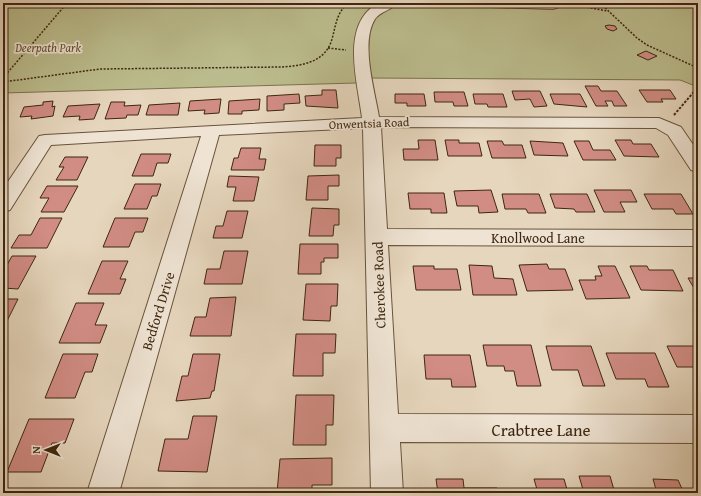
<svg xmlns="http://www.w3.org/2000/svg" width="701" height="496" viewBox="0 0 701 496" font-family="'Gentium Book Plus',serif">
	<rect width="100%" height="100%" fill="#e6d6bd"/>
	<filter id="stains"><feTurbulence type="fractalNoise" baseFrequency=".005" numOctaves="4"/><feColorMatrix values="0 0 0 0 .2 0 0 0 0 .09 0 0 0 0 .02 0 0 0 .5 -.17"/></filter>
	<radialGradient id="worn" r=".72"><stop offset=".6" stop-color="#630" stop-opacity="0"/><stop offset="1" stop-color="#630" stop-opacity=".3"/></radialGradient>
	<path fill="#bbbc8d" stroke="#7c724e" d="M3,3h695v84l-18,-7 -311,-2 -13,5 -353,10z"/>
	<path fill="#d18c84" stroke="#3e2710" d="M609,25l6,1 2,3 -4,2 -6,-2 -2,-3z
		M646,51l11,5 -9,4 -11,-5z
		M585,86h13l3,5h16l10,15h-13l-2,-5h-7l3,5h-12z
		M322,90h14l2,18 -32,-2 -1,-10 17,-1z
		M639,90h31l6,9h-15l2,3h-16z
		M512,91h28l7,15 -13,1 -4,-8 -15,1z
		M434,92h30l4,14h-14l-1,-4h-18z
		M299,94l1,9 -16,1v6l-17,1v-15z
		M395,94h29l2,12h-19v-3h-12z
		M473,94h30l4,13h-19l-1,-3h-12z
		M550,94h30l7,13 -33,-3z
		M221,99l-2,14 -15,1 1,-4 -17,1 2,-10z
		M260,99l-1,11 -17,1v3h-14l1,-13z
		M53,101l-1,6 3,-1 -2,10 -22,3 1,-3 -12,1 4,-10 19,-2v-3z
		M111,102h14l-1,4 17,-1 -3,10h-11l-1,3 -21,1z
		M180,103l-2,12h-32l3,-10z
		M100,104l-6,15 -15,1 1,-4 -17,1 5,-11z
		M418,140h17l3,20h-34l-1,-11h16z
		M445,140h14v3h20l3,13h-34z
		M615,140h16l2,4h18l8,13 -35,-1z
		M487,141h15l2,4h18l4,13h-34z
		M530,141l33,2 5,13 -34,-1z
		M574,141h15l4,9h17l6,10h-33z
		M315,145h26v13h-5v8h-22z
		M241,148h20l-2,11h7l-2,11h-33l3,-12h4z
		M141,154h30l-3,9h-11l-4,13h-21z
		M65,157h23l-11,23h-21l8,-13h-5z
		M339,175v11h-11v14h-22l2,-24z
		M229,176l30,1 -5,24h-21l3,-14h-9z
		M135,184h26l-4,12h-5l-5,13h-23z
		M47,186h31l-14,26h-23l8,-14h-9z
		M491,190l7,22 -19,1 -1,-7h-21l-3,-15z
		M594,190h37l6,12h-17l5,10h-21z
		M408,193h36l3,20h-16v-4h-21z
		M502,194h37l7,19h-18l-2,-4h-21z
		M550,194h37l8,18h-19l-2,-3 -19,-1z
		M644,194h37l12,20h-17l-3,-5h-21z
		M312,208l27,1v16h-5l-1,11h-24z
		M227,211h21l-6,27h-29l3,-12h7z
		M40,218h22l-15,30h-36l8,-13h12z
		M115,218h33l-5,14h-8l-6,15h-26z
		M300,244h38v14h-14v4h-3v12h-23z
		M224,251h24l-6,33h-38l3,-15h13z
		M12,256h24l-18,33 -15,-1v-16z
		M102,261h26l-8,18h6l-6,15h-32z
		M547,264l2,5h16l8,21 -46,1 -8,-26z
		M469,265l23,1 2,12 19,1 4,16h-44z
		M413,266h21v3h23l4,21h-45z
		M598,266h17l15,32 -44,1 -7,-19h17l-1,-4h7z
		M630,266h17l2,4h24l10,21 -42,-1z
		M688,278h10v17z
		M306,284h32l-1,22h-6l-1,15 -27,-1z
		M236,297l-5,39h-41l5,-19h11l4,-19z
		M3,299h15l-15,30z
		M76,303h28l-9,22h12l-7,18h-41z
		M296,334h40l-1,19h-12v23h-30z
		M483,345h48l10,41h-24l-3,-15h-9l-1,-5h-17z
		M546,346h45l14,40h-22l-5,-16h-26z
		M667,346h31v25h-2l-2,-4h-17z
		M606,353h49l14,34h-21l-3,-8h-29z
		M63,354h35l-6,18h-7l-10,26h-30z
		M193,354h27l-6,37h-2l-2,7 -34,3 6,-25h6z
		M424,355h46l6,32h-24l-1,-8h-25z
		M296,395h38l-1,30h-7v20h-33z
		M193,416h24l-10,56 -49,-1 7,-32h23z
		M29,419h45l-9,24h-13l-11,29h-34z
		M332,458v27h-20v8h-35l3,-34z
		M579,476h31l4,14h27l1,3h-58z
		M436,479h27l1,9h33l1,5h-60z
		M534,479h30l4,14h-30z
		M653,479l25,1 6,13h-27z"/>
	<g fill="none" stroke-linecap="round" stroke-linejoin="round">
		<defs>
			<path id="minor" d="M379,3h18c-5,7 -16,8 -22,16 -15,24 0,72 4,98l280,1 22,9 17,25v20l-7,-2 -23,-35 -12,-7 -275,-1 6,102 311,1v16l-310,-1 10,169 300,1v28l-298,-1 3,51h-32l-8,-365 -144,7 -100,358h-32l114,-357 -150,9 -41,65 -7,2v-23l36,-53 6,-1 317,-17c-4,-34 -23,-95 17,-115z
				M484,3h79l-1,3 -9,3 -63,-2z"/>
		</defs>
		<use href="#minor" stroke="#68533b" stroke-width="2"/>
		<path stroke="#3e2710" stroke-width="1.5" stroke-dasharray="2 1.5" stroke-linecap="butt" d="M600,3l37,35 10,7 51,23
			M570,4l37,7
			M328,48l18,2
			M3,78l64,-75
			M3,82l97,-13 181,-2c21,-1 45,-5 51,-28 4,-14 4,-25 16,-36"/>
		<path stroke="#3e2710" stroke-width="2" stroke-dasharray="2.5 1.5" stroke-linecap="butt" d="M674,115l24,-28"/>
		<use href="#minor" fill="#efe4d4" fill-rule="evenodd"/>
	</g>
	<g text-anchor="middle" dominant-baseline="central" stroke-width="3.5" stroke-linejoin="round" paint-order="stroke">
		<g font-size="12" font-style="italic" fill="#5d4c2f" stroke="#efe4d4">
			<text x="48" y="47">Deerpath Park</text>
		</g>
		<g font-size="12" fill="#3e2710" stroke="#efe4d4">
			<text transform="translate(369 123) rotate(-2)">Onwentsia Road</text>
		</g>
		<g font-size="14" fill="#3e2710" stroke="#efe4d4">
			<text x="538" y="238">Knollwood Lane</text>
			<text transform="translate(379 285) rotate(-92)">Cherokee Road</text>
			<text transform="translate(158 311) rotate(-73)">Bedford Drive</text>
		</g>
		<g font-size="17" fill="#3e2710" stroke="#efe4d4">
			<text x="541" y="429">Crabtree Lane</text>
		</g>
	</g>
	<rect width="701" height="496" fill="none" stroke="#e6d6bd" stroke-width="16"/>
	<rect x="4" y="4" width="693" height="488" fill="none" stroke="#3e2710" stroke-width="2"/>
	<rect x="8" y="8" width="685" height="480" fill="none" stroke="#3e2710"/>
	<g transform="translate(46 450) rotate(270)" stroke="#efe4d4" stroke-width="3" paint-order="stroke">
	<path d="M0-3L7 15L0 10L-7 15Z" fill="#3e2710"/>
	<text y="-6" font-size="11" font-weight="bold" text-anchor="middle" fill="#3e2710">N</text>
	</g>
	<rect width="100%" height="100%" filter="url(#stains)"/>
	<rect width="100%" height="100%" fill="url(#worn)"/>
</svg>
